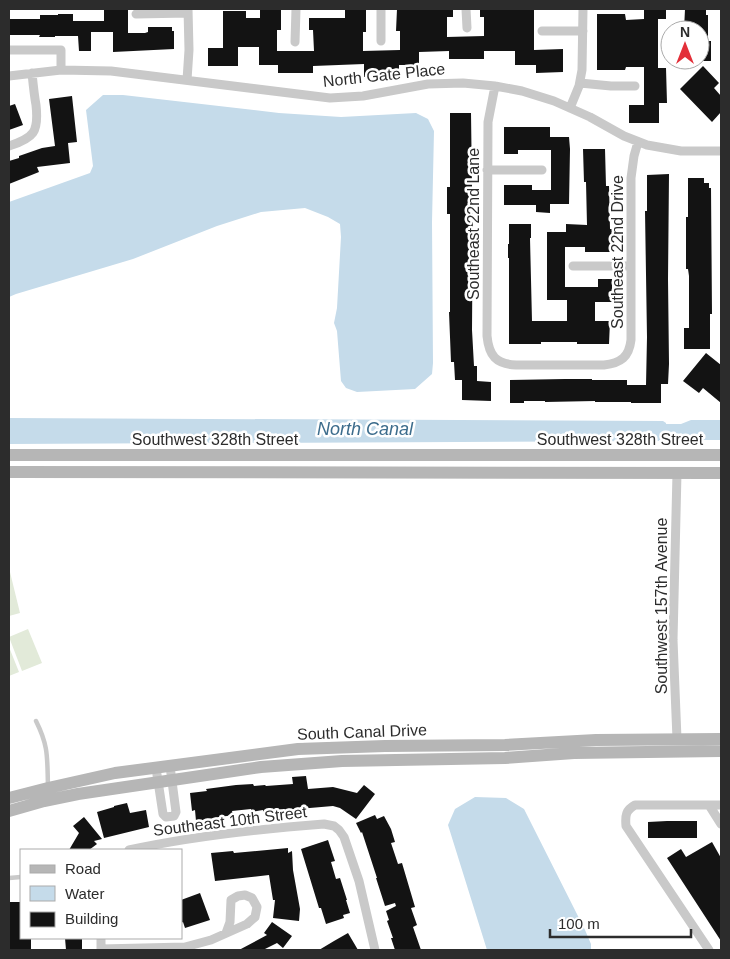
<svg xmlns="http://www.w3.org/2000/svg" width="730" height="959" viewBox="0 0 730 959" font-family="Arial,sans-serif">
	<rect width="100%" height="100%" fill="#fff"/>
	<path fill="#e2ead9" d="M9,568l11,45 -11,3z
		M28,629l14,34 -20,8 -13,-34z
		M9,647l10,25 -10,4z"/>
	<path fill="#c5dbea" d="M103,95h20l156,18 62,4 75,-4 12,6 6,12 -2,91 1,141 -1,11 -17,15 -58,3 -11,-4 -5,-7 -4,-50 -3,-8 3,-15 4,-71 -1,-13 -12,-7 -23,-9 -44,4 -44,14 -84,33 -117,35 -7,3v-95l81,-29 3,-7 -7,-56z
		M9,418l654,3 3,2 1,16 -4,2 -654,3z
		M691,420h30v20h-35l-5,-7v-9z
		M475,797l31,1 18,11 61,121 6,14v6h-104l-39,-125 7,-16z"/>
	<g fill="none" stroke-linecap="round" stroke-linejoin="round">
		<path stroke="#c5dbea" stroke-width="10" d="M655,429h38"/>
	</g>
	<path fill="#131313" d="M104,9h24v24h17l3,-1v-5h24v4h2v18l-61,3v-20h-22v19h-12l-1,-15h-23v1h-16l1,-2h-30v-16h30v-4h18v-1h15v7h31z
		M260,9h21v21h-4v21h37l-1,-21h-4v-12h36v-9h21v23h-3v19l37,-1v-19h-4l1,-22h56v8h-6v20l37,-1v-19h-4v-8h54v41l29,-1v23l-27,1v-8h-21v-14h-31v8h-35v-8l-30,1v13h-20v7h-21v5h-14v-13l-51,2v7h-35v-8h-19v-18h-21v19h-30v-18h15v-37h23v7h14z
		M644,9h22v10h-8v49h8l1,35h-8v20h-30v-18h15v-38h-18l-1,3h-28v-56h28l1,6 18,-1z
		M685,9h21v6h2v26h3v20h-11v-31h-16z
		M703,66l16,17 -5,5 7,8v16l-9,10 -32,-33z
		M72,96l5,46 -9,1 2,20 -33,4 2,5 -30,12v-23l10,-3v-2l23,-8 13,-2 -6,-47z
		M15,104l8,21 -14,5v-24z
		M450,113h21l1,74h1l-1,143 2,36h3v15l14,1v19l-29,-1v-20h-7l-1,-18h-3l-2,-50h1v-98h-3v-27h3z
		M504,127h46v10h19l1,12 -1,55h-19v9l-14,-1v-7h-32v-20h28v5h19v-40h-33v4h-14z
		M583,149h22l1,37h3l1,43h3v23h-28v-5h-20v40h33v-8h14v23h-17v19h15l-1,23h-32v-2h-36v2h-32v-86h-1v-14h1v-20h22v14h-1l2,83h35v-21h-20v-68h19v-8l21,1 -1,-43h-2z
		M669,174l-1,105 1,85 -1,20h-7v19h-30v-1h-36v-1l-50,1v-1h-21v2h-14v-23l55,-1h27v1h35v5h19l1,-48 -2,-126h2v-36z
		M688,178h16v5h5v5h2l1,126h-2v35h-26v-21h5v-52l-1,-7h-2v-52h2z
		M706,353l15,12v38l-18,-15 -4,5 -16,-12z
		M306,776l2,13 25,-2 24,6 7,-8 11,9 -19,25 -16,-11 -7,-2 -70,6v-2l-12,2v-3l-19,2 1,4 -37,6 -1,-11 -3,1 -2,-18 17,-2 -1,-2 30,-4 17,-1 1,2 11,-1 1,1 27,-2 -1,-7z
		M127,803l3,10 16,-3 3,17 -45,11 -7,-26 17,-5v-1z
		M375,815l2,4 7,-3 7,13 4,13 -4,1 7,21 4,-1 13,44 -4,1 6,17 -4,2 8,23h-26l-4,-12h2l-6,-17 2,-1 -3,-9 10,-5 -1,-3 -10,3 -9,-28h1l-15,-46 -1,1 -5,-10z
		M84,817l18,22 -8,2 3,3 -8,6h-20l10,-17 -6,-7z
		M667,821h30v17h-49v-16z
		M328,840l7,21 -4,1 5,17 4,-1 7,22h-1l4,13 -7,2 1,3 -18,6 -5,-16h-2l-18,-59z
		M712,842l9,16v83l-54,-83 14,-9 5,8z
		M288,848v5l4,-2 1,19 7,39 -1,12 -26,-3 2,-18h-2l-4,-25 -54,6 -4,-28 22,-2 1,2z
		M200,893l10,27 -25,8 -2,-6 -2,1v-23z
		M9,902h12v36h10v12h-22z
		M272,922l20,14 -9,12 -6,-5 -14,7h-24l28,-15 -3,-2z
		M348,933l10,17h-39l15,-9z
		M65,938h17v12h-16z"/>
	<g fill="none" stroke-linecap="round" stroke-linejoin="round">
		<path stroke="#c9c9c9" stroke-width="4.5" d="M36,721c13,26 11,37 12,65
			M9,878l12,-1"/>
		<path stroke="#c9c9c9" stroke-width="9" d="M466,9l1,19
			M136,14l52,-1
			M542,31h41
			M381,41v-32
			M295,42l1,-33
			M9,50h52v20
			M9,76l52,-6 50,1 219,27 33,-2 65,-12 35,-1 32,3 27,5 32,10 36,16 34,19 23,9 34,6h40
			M187,80l2,-30 -1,-41
			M580,83l31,3h24
			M495,86l-7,36 -1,214c2,20 9,28 29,29h88c17,-2 25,-8 27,-25v-162l3,-22 4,-14
			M570,108l9,-22 3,-16 1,-61
			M9,146c25,-8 30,-14 27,-41 -2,-11 -3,-22 -4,-32
			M487,170h55
			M573,266h58
			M677,473l-4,167 4,99
			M156,768l7,46 3,3 8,-1 2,-4 -6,-46
			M709,805l12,19
			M129,850c64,-14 130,-21 195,-26l10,2 5,4 5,7 15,44 16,69
			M101,938v12
			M101,949l84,-2 26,-7 36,-16 8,-7 2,-10 -5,-9 -7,-3 -7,1 -7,4 -1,22 -4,11
			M709,950l-83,-124c-1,-11 0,-16 9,-21h86"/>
		<path stroke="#b6b6b6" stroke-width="12" d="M9,455h712
			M9,472l712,1
			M9,798l39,-10 67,-15 183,-24 87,-3 120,-1 91,-5 125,-1
			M9,811l35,-10 34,-7 183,-27 81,-6 163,-3 69,-5 147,-2"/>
	</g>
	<g text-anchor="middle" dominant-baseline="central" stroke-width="5" stroke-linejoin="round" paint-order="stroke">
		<g font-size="16" fill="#2c2c2c" stroke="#fff">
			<text transform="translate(384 75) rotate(-6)">North Gate Place</text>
			<text transform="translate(473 224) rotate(-90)">Southeast 22nd Lane</text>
			<text transform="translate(617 252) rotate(-90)">Southeast 22nd Drive</text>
			<text x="215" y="439">Southwest 328th Street</text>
			<text x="620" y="439">Southwest 328th Street</text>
			<text transform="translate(661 606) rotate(-90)">Southwest 157th Avenue</text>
			<text transform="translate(362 732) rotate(-2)">South Canal Drive</text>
			<text transform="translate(230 821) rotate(-7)">Southeast 10th Street</text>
		</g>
		<g font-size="18" font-style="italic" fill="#3c6c8c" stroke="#fff">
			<text x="365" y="429">North Canal</text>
		</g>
	</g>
	<rect width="730" height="959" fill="none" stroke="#2c2c2c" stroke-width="20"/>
	<rect x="20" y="849" width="162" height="90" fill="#ffffff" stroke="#ababab"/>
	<rect x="30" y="865" width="25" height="8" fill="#b6b6b6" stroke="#ababab"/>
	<text x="65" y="874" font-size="15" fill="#2c2c2c">Road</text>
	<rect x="30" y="886" width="25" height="15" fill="#c5dbea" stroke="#ababab"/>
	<text x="65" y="899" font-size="15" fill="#2c2c2c">Water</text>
	<rect x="30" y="912" width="25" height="15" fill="#131313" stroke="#ababab"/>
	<text x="65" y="924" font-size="15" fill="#2c2c2c">Building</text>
	<g transform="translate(685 45)"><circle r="24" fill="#ffffff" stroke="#ababab"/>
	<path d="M0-4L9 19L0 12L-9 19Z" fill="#e32f39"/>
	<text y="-8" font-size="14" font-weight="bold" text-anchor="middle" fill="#2c2c2c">N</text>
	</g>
	<path d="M550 929v8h141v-8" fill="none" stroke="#2c2c2c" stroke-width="2.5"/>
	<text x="558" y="929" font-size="15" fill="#2c2c2c" stroke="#ffffff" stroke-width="4" paint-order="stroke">100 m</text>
</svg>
